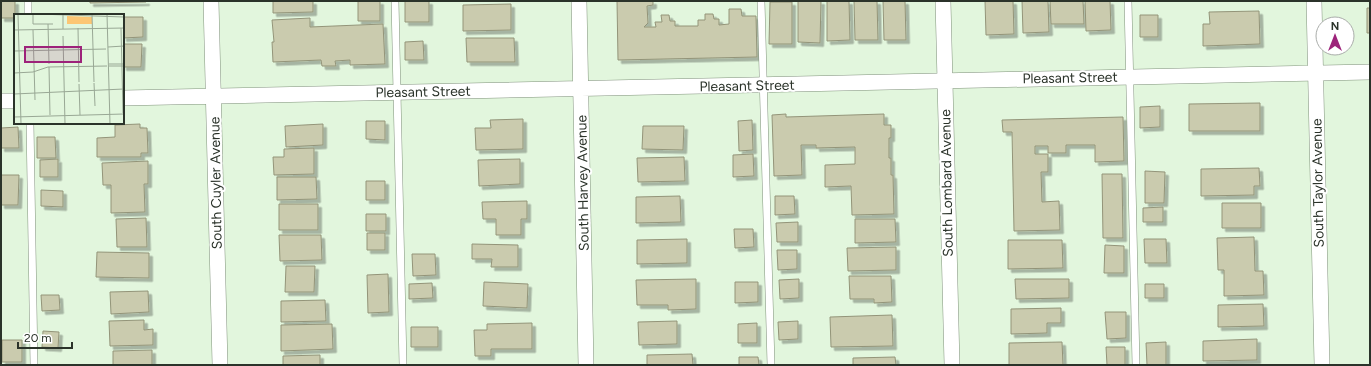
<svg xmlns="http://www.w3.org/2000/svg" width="1371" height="366" viewBox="0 0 1371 366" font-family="Figtree,sans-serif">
	<defs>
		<filter id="shadow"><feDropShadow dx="3.5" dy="3.5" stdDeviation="0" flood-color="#0004"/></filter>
	</defs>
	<rect width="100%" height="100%" fill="#e2f6dd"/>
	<path fill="#cacbae" stroke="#939479" filter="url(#shadow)" d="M1,1h14v17h-14z
		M90,1h56v1l-56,1z
		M273,1h40v11l-40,1z
		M358,1h22v20h-22z
		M405,1h24v21h-24z
		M617,1h36v4l-6,1 1,17 -4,4h12l-1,-5h7l-1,-7h8l1,6h5v5h23v-6h7v-6h8l1,5h5v6l10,-1v-15h12l1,7h14l1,41 -139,3z
		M798,1h23l-1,42 -22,-1z
		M827,1h22l1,39 -23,1z
		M854,1h23l1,39h-23z
		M883,1h22l1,39h-22z
		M985,1h28l1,33 -28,1z
		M1022,1h26l1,31 -26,1z
		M1050,1h33l1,23h-33z
		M1085,1h25l1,29 -25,1z
		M770,2h22v42h-23z
		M511,4v26l-48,1v-26z
		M1367,8h3v25h-3z
		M1259,11l1,33 -57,2v-22h7l-1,-12z
		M1140,15h18v22h-18z
		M123,17h20v20l-20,1z
		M310,18v9l73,-3 2,40 -35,1v-5l-15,1 1,5h-14l-1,-6 -48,2 -1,-20h2l-2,-22z
		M466,38h48l1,24h-48z
		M423,41l1,19h-19v-18z
		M123,44h19l-1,23h-18z
		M1260,103v28h-71v-27z
		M1160,106v21l-20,1v-21z
		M786,114v3l98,-3v11h7v13h-2v20h2v17h2l1,39 -42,1 -1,-29 -26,1v-22l30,-1v-17l-39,1v-3h-15l1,30 -28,1 -2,-61z
		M1123,117l1,44 -29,1v-17h-29v8h-18v-7h-13v8h13v18h-7l1,30 17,-1 1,29 -46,1 -2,-99h-9l-1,-12z
		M523,119v30l-47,1 -1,-22h16l-1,-8z
		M752,120l1,30 -14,1 -1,-30z
		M366,121h19v19l-19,-1z
		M140,124v4h7l1,25h-7v4h-44v-19l18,-1v-12z
		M323,124v21l-37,2 -1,-21z
		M643,126h41l-1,24 -41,-1z
		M18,127l1,21h-18v-20z
		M37,137h18l1,21h-19z
		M314,148v26l-40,1 -1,-18h11v-8z
		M753,154l1,22 -21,1v-22z
		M684,157l1,24 -47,1 -1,-24z
		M58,159v18h-18v-17z
		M520,159v25l-41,2 -1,-26z
		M148,161v23h-4l1,28 -34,1v-28h-8l-1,-22z
		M1259,168l1,18h-6v9l-53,1v-27z
		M1145,171l20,1 -1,31h-19z
		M1102,174h20l1,64h-20z
		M1,175h18l-1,30h-17z
		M277,177h39l1,22 -40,1z
		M366,181h19v19h-19z
		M41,190l22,1v16l-22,-1z
		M680,196l1,26 -45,1v-26z
		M775,196h19l1,18 -20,1z
		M527,201v18h-6v16h-25v-16h-13l-1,-17z
		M1222,203h39v25h-39z
		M279,204h39v26h-39z
		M1163,207v15h-20v-14z
		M366,214h20v17h-20z
		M146,218l1,29h-30l-1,-28z
		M855,219h40l1,23 -41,1z
		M798,222v20h-21l-1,-19z
		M734,229h19l1,18 -19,1z
		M367,233h18v17h-18z
		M279,235h42l1,25 -42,1z
		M1254,237l1,34h8l1,24 -40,1v-26h-6l-1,-32z
		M687,239v24l-50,1v-24z
		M1144,239h22l1,24h-22z
		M1008,240h54l1,28 -55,1z
		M472,244l46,1v22h-27l1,-8h-20z
		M1105,245l19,1v27h-20z
		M896,247v23l-48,1 -1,-23z
		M777,250h20v19l-19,1z
		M97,252l52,1v25l-53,-1z
		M412,254h23l1,21 -23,1z
		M286,266h29l-1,26h-29z
		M388,274l1,38 -21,1 -1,-38z
		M849,276h42l1,26 -18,1v-4h-24z
		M696,279v30l-28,1v-5h-31l-1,-25z
		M799,279v19l-19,1 -1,-19z
		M1015,279h54v19l-53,1z
		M484,282l44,2 -1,24 -44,-2z
		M735,282h23v20l-23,1z
		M432,283l1,15 -24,1v-15z
		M1145,284h19v14h-19z
		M148,291l1,21 -38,2 -1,-22z
		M41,295h18l1,15 -18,1z
		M325,300l1,21 -45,1v-21z
		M1263,304l1,22 -46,1v-22z
		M1061,308v15h-14v10l-36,1v-25z
		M1105,312h21v26l-19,1z
		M892,315l1,31 -62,1 -1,-30z
		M144,320v10l9,-1v16l-43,1 -1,-25z
		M677,321v23l-38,1 -1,-23z
		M798,321v18l-19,1 -1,-18z
		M532,323v26h-41v7h-16l-1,-26h13v-6z
		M757,323v20h-19v-19z
		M332,324l1,25 -52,2v-26z
		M411,327h27v20h-27z
		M43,331l16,1 -1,16 -16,-1z
		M1257,339v21l-54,1v-20z
		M2,340h20v22h-20z
		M1062,342l1,23h-54v-22z
		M1166,342v23h-19l-1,-22z
		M1106,347h19v18h-18z
		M152,350v15h-39v-14z
		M692,354l1,11h-46v-10z
		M320,355v10h-37v-9z
		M739,357h19l1,8h-20z
		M895,357l1,8h-43v-7z"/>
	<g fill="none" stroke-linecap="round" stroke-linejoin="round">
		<defs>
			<path id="lane" d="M28,1v14
				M395,1l8,364
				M761,1l10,364
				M1128,1l8,364
				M30,123l4,242"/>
			<path id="street" d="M211,1l9,364
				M579,1l7,364
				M943,1l9,364
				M1314,1l8,364
				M123,98l1247,-26
				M1,101h14"/>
		</defs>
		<use href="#lane" stroke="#80927c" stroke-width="8"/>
		<use href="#street" stroke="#80927c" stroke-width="16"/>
		<use href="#lane" stroke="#fff" stroke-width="7"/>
		<use href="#street" stroke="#fff" stroke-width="15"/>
	</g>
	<g text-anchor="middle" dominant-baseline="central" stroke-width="4" stroke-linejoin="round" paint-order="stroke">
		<g font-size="14" fill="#2b332a" stroke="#fff">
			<text transform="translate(1070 78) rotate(-1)">Pleasant Street</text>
			<text transform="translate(747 86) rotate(-1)">Pleasant Street</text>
			<text transform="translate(423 92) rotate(-1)">Pleasant Street</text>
			<text transform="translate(216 183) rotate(-91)">South Cuyler Avenue</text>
			<text transform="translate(583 183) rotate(-91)">South Harvey Avenue</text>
			<text transform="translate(947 183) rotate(-91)">South Lombard Avenue</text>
			<text transform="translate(1318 183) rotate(-91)">South Taylor Avenue</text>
		</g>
	</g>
	<g transform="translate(14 14)">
		<rect width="110" height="110" fill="#e2f6dd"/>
		<path d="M53,2l25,1v7h-25z" fill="#fcc674"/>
		<path fill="none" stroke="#99a895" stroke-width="1" d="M4,0l3,110M19,0v10h20M24,0l86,3M78,0l2,68M93,0l3,110M49,1v14M34,10l1,40M64,14l1,54M107,14l2,85M0,16l110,-2M19,16l2,70M49,22l2,88M94,33l16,-1M0,37l92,-2M95,50h15M95,52h15M35,53l1,48M0,59l19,-1 15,-5 59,-1M80,69l1,23M65,70l1,31M0,80l110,-5M0,103l110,-3"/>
		<path fill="#9d237a" fill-opacity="0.15" stroke="#9d237a" stroke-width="2" d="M11,33h56v15h-56z"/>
		<rect width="110" height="110" fill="none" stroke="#2b332a" stroke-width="2"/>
	</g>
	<rect width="1371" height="366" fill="none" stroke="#2b332a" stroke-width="4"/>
	<g transform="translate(1335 36)"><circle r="19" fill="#ffffff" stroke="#aaadaa"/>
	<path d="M0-3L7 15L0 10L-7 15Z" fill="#9d237a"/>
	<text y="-6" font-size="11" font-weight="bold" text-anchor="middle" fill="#2b332a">N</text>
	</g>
	<path d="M18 342v6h54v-6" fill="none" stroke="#2b332a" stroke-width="2"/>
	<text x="24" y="342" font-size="12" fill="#2b332a" stroke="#ffffff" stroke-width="3" paint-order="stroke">20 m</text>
</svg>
